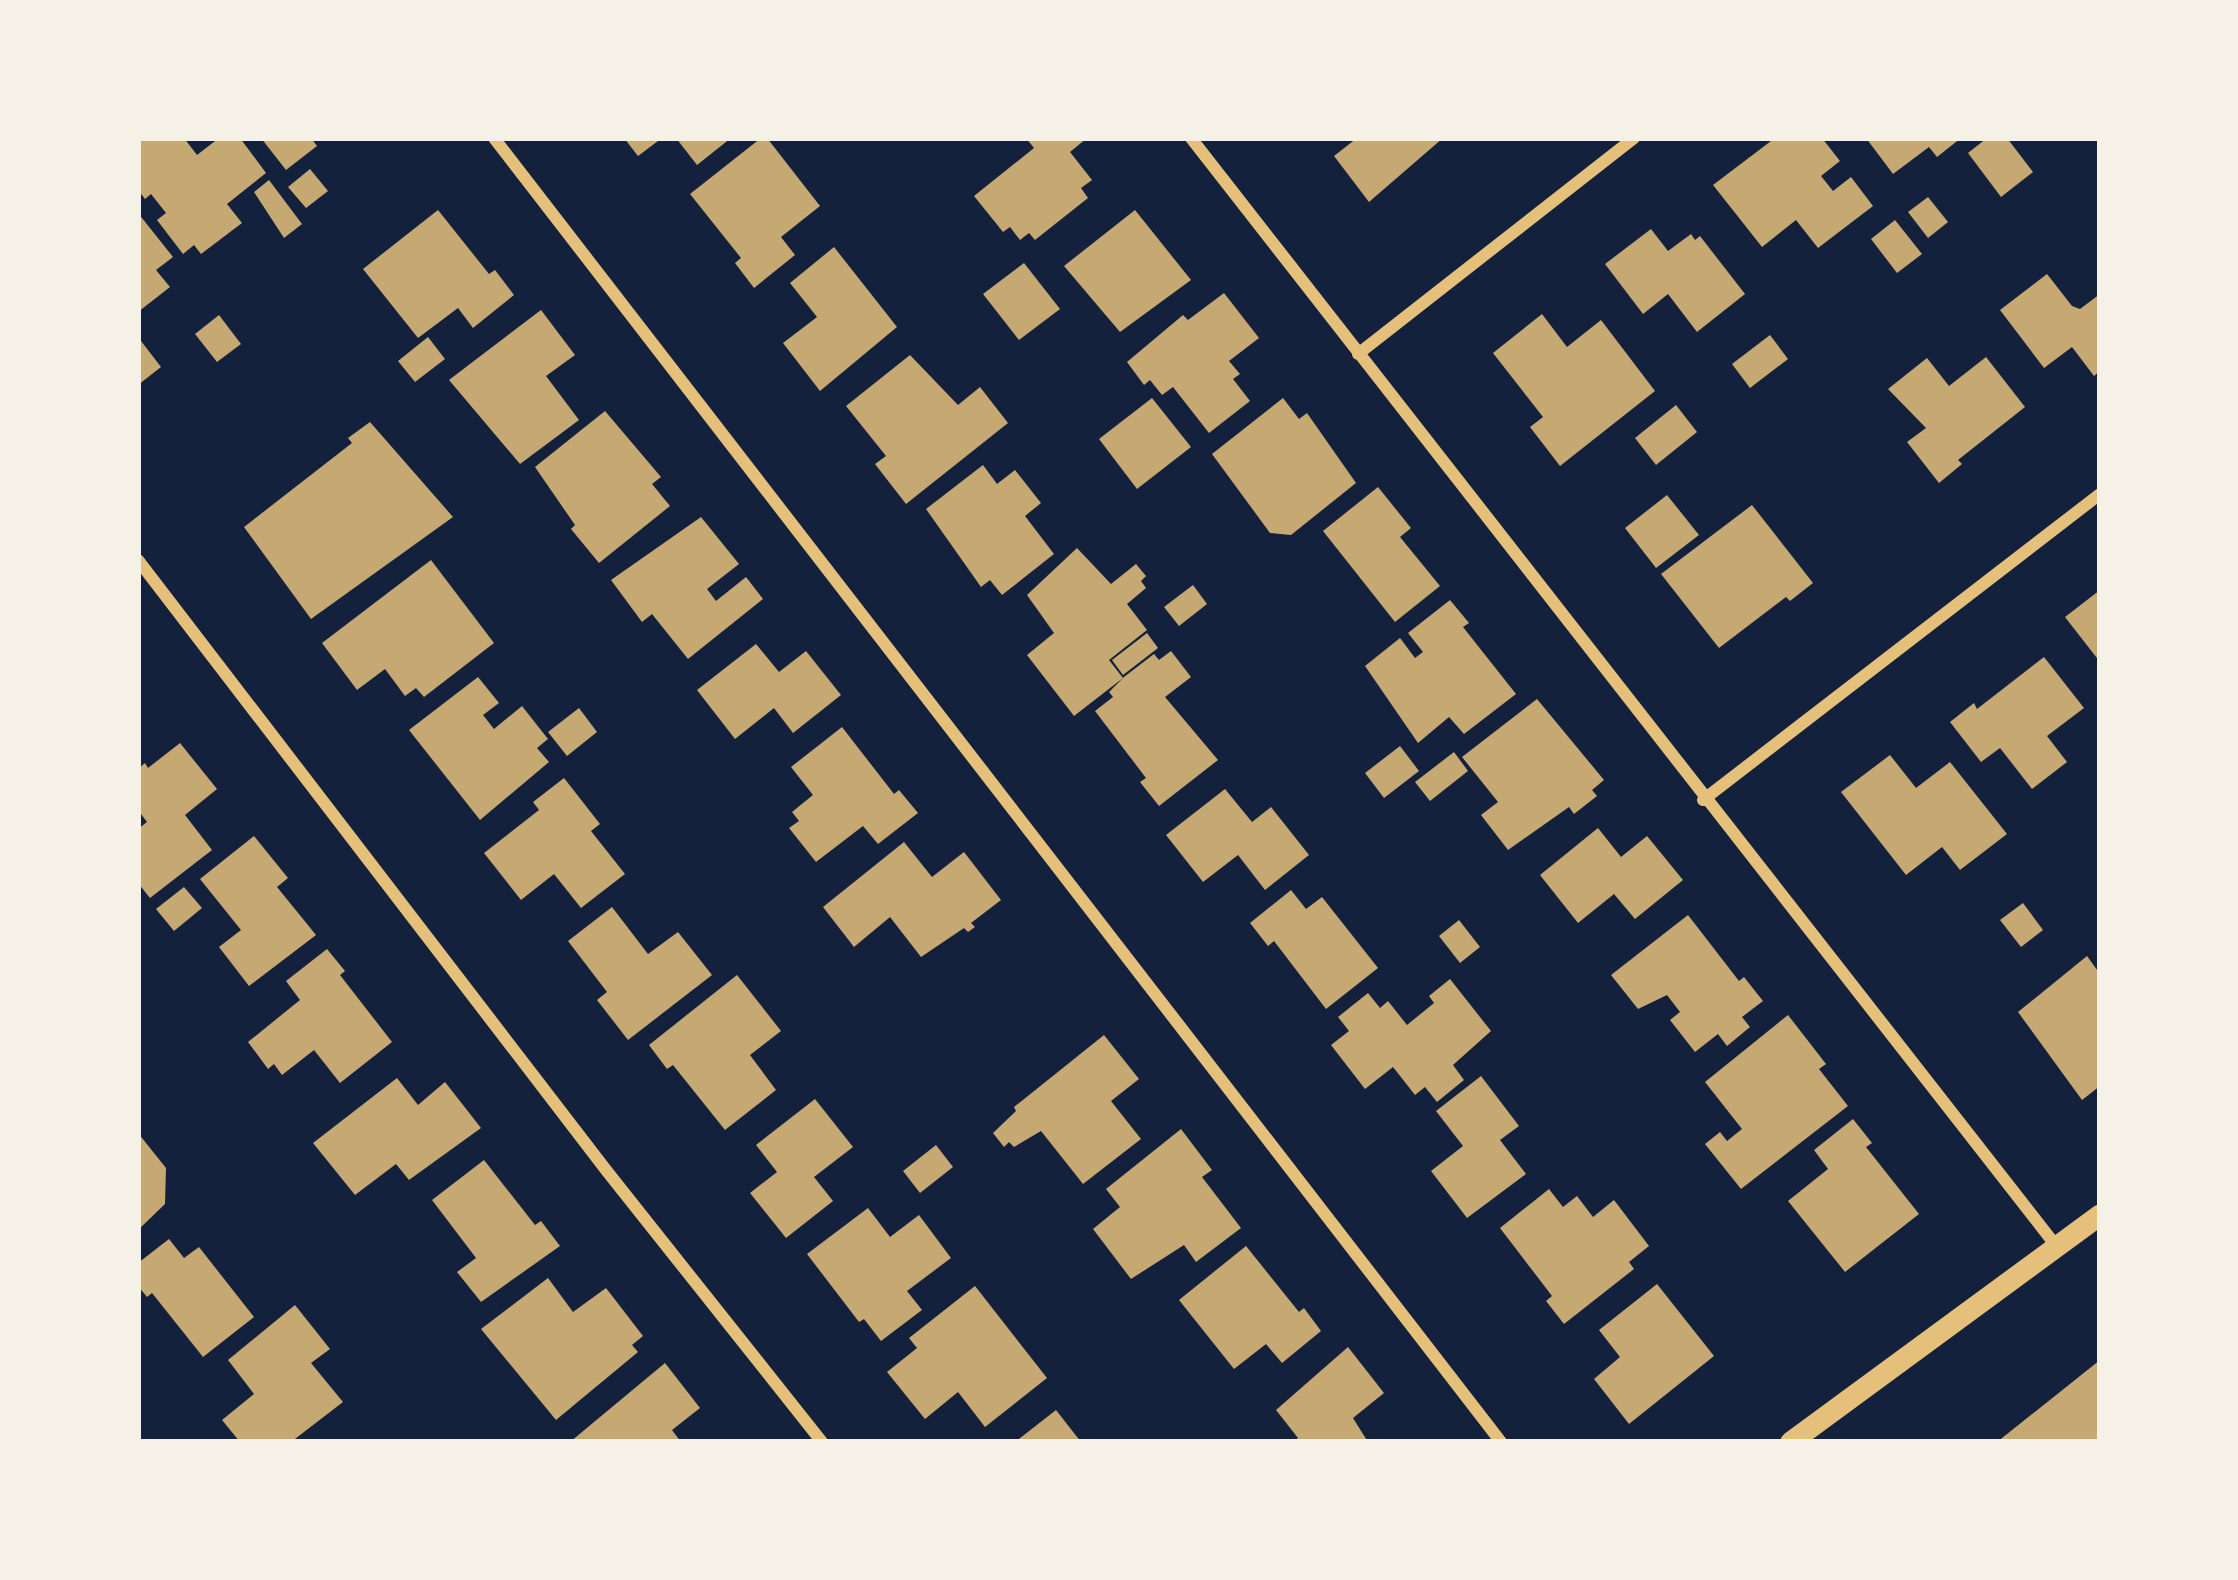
<svg xmlns="http://www.w3.org/2000/svg" width="2238" height="1580" viewBox="0 0 2238 1580" font-family="'DejaVu Sans',sans-serif">
	<rect width="100%" height="100%" fill="#14213d"/>
	<path fill="#c6a872" d="M145,138h39l13,17 22,-17h21l26,35 -39,31 15,19 -41,31 -7,-9 -11,9 -26,-34 9,-7 -15,-19 -6,5 -7,-9v-46z
		M261,138h50l6,8 -31,24z
		M624,138h38l-24,18z
		M676,138h55l-34,27z
		M761,138h6l53,68 -39,31 14,18 -41,33 -19,-25 6,-5 -51,-64z
		M1026,138h61l-17,14 22,28 -11,8 7,10 -53,42 -6,-7 -9,7 -10,-13 -7,5 -29,-36 60,-48z
		M1357,138h86l-74,64 -35,-46z
		M1775,138h47l18,23 -19,15 12,15 18,-14 22,29 -55,42 -22,-28 -34,27 -49,-62z
		M1866,138h95l-24,19 -8,-10 -36,27z
		M1987,138h20l26,34 -32,25 -33,-44z
		M310,169l18,22 -22,17 -18,-21z
		M269,180l33,44 -18,14 -30,-46z
		M1928,197l20,25 -20,16 -20,-26z
		M438,210l51,64 6,-4 19,25 -41,33 -15,-20 -40,30 -55,-69z
		M1135,210l56,70 -71,52 -56,-66z
		M138,213l35,44 -17,13 14,17 -32,25z
		M1895,220l27,34 -25,19 -26,-34z
		M1651,229l17,22 23,-17 4,6 5,-4 45,58 -48,38 -29,-38 -25,20 -38,-50z
		M834,247l63,80 -77,64 -37,-48 34,-26 -27,-34z
		M1024,263l36,46 -41,31 -36,-46z
		M2047,274l25,32 8,3 20,-15v77l-6,5 -22,-29 -28,21 -44,-58z
		M1224,293l35,45 -30,23 11,13 -7,5 17,22 -41,32 -36,-46 -11,8 -12,-15 -6,5 -17,-23 56,-47 5,5z
		M541,310l34,45 -29,21 33,44 -59,44 -71,-84z
		M1542,314l25,33 34,-27 54,71 -95,75 -30,-39 13,-10 -50,-64z
		M219,315l22,29 -24,18 -22,-28z
		M1770,335l18,24 -38,29 -18,-24z
		M138,337l23,30 -23,18z
		M428,337l17,22 -30,23 -17,-21z
		M910,355l48,50 22,-18 28,36 -102,81 -31,-40 11,-8 -40,-50z
		M1986,357l39,50 -67,53 4,4 -23,19 -32,-41 19,-14 -38,-39 39,-31 22,28z
		M1152,398l39,49 -54,42 -38,-50z
		M1283,398l16,21 8,-6 49,70 -65,52 -21,-2 -58,-79z
		M1676,405l21,27 -41,33 -21,-27z
		M605,411l56,66 -9,7 18,22 -71,57 -28,-34 4,-4 -40,-58z
		M370,422l83,95 -142,102 -67,-92 108,-84 -4,-5z
		M983,465l14,19 18,-14 26,33 -16,13 29,38 -52,41 -12,-15 -9,7 -55,-78z
		M1378,487l33,41 -11,9 40,49 -45,36 -72,-91z
		M1667,495l32,40 -43,33 -31,-40z
		M1752,505l61,78 -23,18 -4,-4 -67,51 -58,-74z
		M701,517l38,47 -32,25 9,12 30,-24 17,22 -75,60 -36,-45 -10,8 -31,-42z
		M1077,548l34,36 25,-20 10,12 -5,5 5,7 -19,16 20,26 -38,30 14,18 -49,38 -47,-61 27,-22 -27,-38z
		M431,560l63,83 -70,54 -8,-9 -11,8 -20,-27 -28,21 -35,-47z
		M1193,585l14,19 -28,22 -15,-19z
		M2100,590v72l-35,-45z
		M1450,600l19,23 -6,4 53,67 -52,40 -15,-17 -31,26 -53,-77 35,-28 15,20 8,-6 -15,-19z
		M1147,633l11,15 -35,27 -11,-15z
		M756,644l23,28 27,-21 35,44 -48,38 -19,-25 -39,31 -38,-49z
		M1171,651l20,26 -26,20 53,63 -59,46 -19,-24 6,-4 -51,-67 18,-14 -4,-5 15,-15 30,-23 5,6z
		M2044,657l40,51 -37,28 20,26 -35,27 -32,-41 -19,14 -31,-40 24,-19 3,6z
		M478,677l21,26 -16,12 11,14 28,-23 26,33 -11,9 12,14 -69,58 -71,-90z
		M1537,699l67,81 -12,10 5,6 -23,18 -5,-7 -61,43 -27,-35 17,-13 -36,-45z
		M579,708l18,24 -30,24 -19,-24z
		M842,727l52,67 5,-4 19,23 -40,31 -15,-18 -47,36 -27,-34 10,-7 -7,-9 21,-17 -22,-28z
		M180,743l37,46 -32,26 27,35 -62,48 -12,-15v-54l9,-7 -9,-12v-41l7,-6 3,5z
		M1400,746l19,25 -35,27 -19,-25z
		M1454,752l14,19 -38,30 -15,-19z
		M1890,755l26,33 34,-26 57,72 -47,36 -18,-23 -36,28 -65,-83z
		M564,778l36,46 -9,7 34,43 -44,34 -27,-34 -33,26 -37,-47 55,-43 -6,-8z
		M1225,789l27,33 19,-15 38,48 -44,35 -27,-35 -35,27 -37,-47z
		M1598,828l23,29 26,-21 36,44 -48,39 -21,-25 -36,29 -38,-48z
		M254,836l34,42 -11,9 39,48 -67,51 -30,-39 22,-17 -41,-51z
		M904,842l28,35 32,-25 37,48 -30,23 4,4 -7,5 -4,-4 -43,29 -31,-40 -36,30 -31,-40z
		M184,887l18,21 -28,23 -18,-22z
		M1291,890l15,19 16,-12 56,71 -52,41 -52,-68 -6,5 -18,-23z
		M2023,903l20,27 -22,17 -21,-27z
		M612,907l36,47 30,-22 34,43 -84,65 -31,-40 10,-8 -39,-51z
		M1688,915l51,66 5,-4 19,24 -21,16 8,10 -23,19 -9,-12 -23,18 -25,-32 10,-8 -13,-17 -29,14 -27,-34z
		M1459,920l21,27 -20,16 -21,-27z
		M327,949l18,22 -5,4 52,67 -52,41 -26,-33 -32,25 -8,-11 -6,5 -20,-27 52,-42 -14,-19z
		M2087,956l13,18v112l-18,14 -64,-88z
		M737,975l44,56 -31,24 26,35 -51,40 -52,-65 -6,4 -18,-24z
		M1450,979l41,52 -38,34 11,15 -27,22 -12,-15 -10,8 -22,-28 -28,22 -34,-44 18,-14 -11,-14 30,-24 12,15 8,-7 19,24 27,-22 -5,-7z
		M1788,1015l38,49 -7,5 29,37 -107,83 -36,-45 15,-12 7,9 15,-12 -37,-47z
		M1104,1035l35,44 -28,22 30,38 -58,45 -42,-53 -27,16 -5,-5 -5,5 -11,-14 23,-22 -2,-4z
		M1481,1076l38,50 -19,14 26,34 -59,44 -36,-47 32,-25 -27,-35z
		M397,1078l21,27 27,-23 36,46 -72,52 -13,-16 -41,31 -42,-52z
		M815,1099l38,48 -39,30 19,24 -47,37 -36,-45 27,-21 -21,-27z
		M1853,1119l19,24 -6,4 53,67 -74,58 -57,-71 40,-32 -14,-19z
		M1181,1129l31,41 -10,7 39,51 -45,34 -12,-17 -53,34 -38,-50 27,-22 -14,-18z
		M138,1133l28,35 -1,36 -27,26z
		M936,1145l17,22 -33,26 -17,-22z
		M484,1160l51,65 6,-4 19,25 -79,56 -24,-30 19,-14 -44,-58z
		M1549,1189l14,18 14,-11 16,21 21,-17 35,46 -20,16 5,7 -70,55 -18,-23 6,-5 -52,-68z
		M868,1208l22,29 29,-22 32,43 -44,33 15,19 -41,31 -17,-22 -5,3 -52,-68z
		M169,1239l15,19 15,-11 55,70 -51,40 -51,-64 -5,4 -9,-11v-23z
		M1246,1246l53,66 5,-4 17,23 -39,32 -16,-19 -32,25 -55,-69z
		M548,1278l25,34 33,-24 37,48 -11,9 6,7 -82,68 -75,-91z
		M1657,1284l57,72 -85,68 -35,-45 26,-22 -21,-27z
		M975,1286l72,92 -62,49 -27,-35 -33,27 -38,-47 30,-24 -8,-10z
		M295,1305l35,44 -19,14 32,39 -52,40h-51l-18,-22 32,-26 -26,-34z
		M1348,1347l36,46 -31,25 15,24h-75l5,-4 -22,-28z
		M2100,1360v82h-103z
		M665,1363l35,45 -28,22 9,12h-111z
		M1056,1410l25,32h-66z"/>
	<g fill="none" stroke-linecap="round" stroke-linejoin="round">
		<path stroke="#e5c07b" stroke-width="12" d="M494,138l1007,1304
			M1191,138l866,1109
			M1358,354l276,-216
			M138,560l468,610 216,272
			M1703,800l397,-306"/>
		<path stroke="#e5c07b" stroke-width="21" d="M1791,1442l309,-227"/>
	</g>
	<rect width="2238" height="1580" fill="none" stroke="#f6f1e7" stroke-width="282"/>
</svg>
